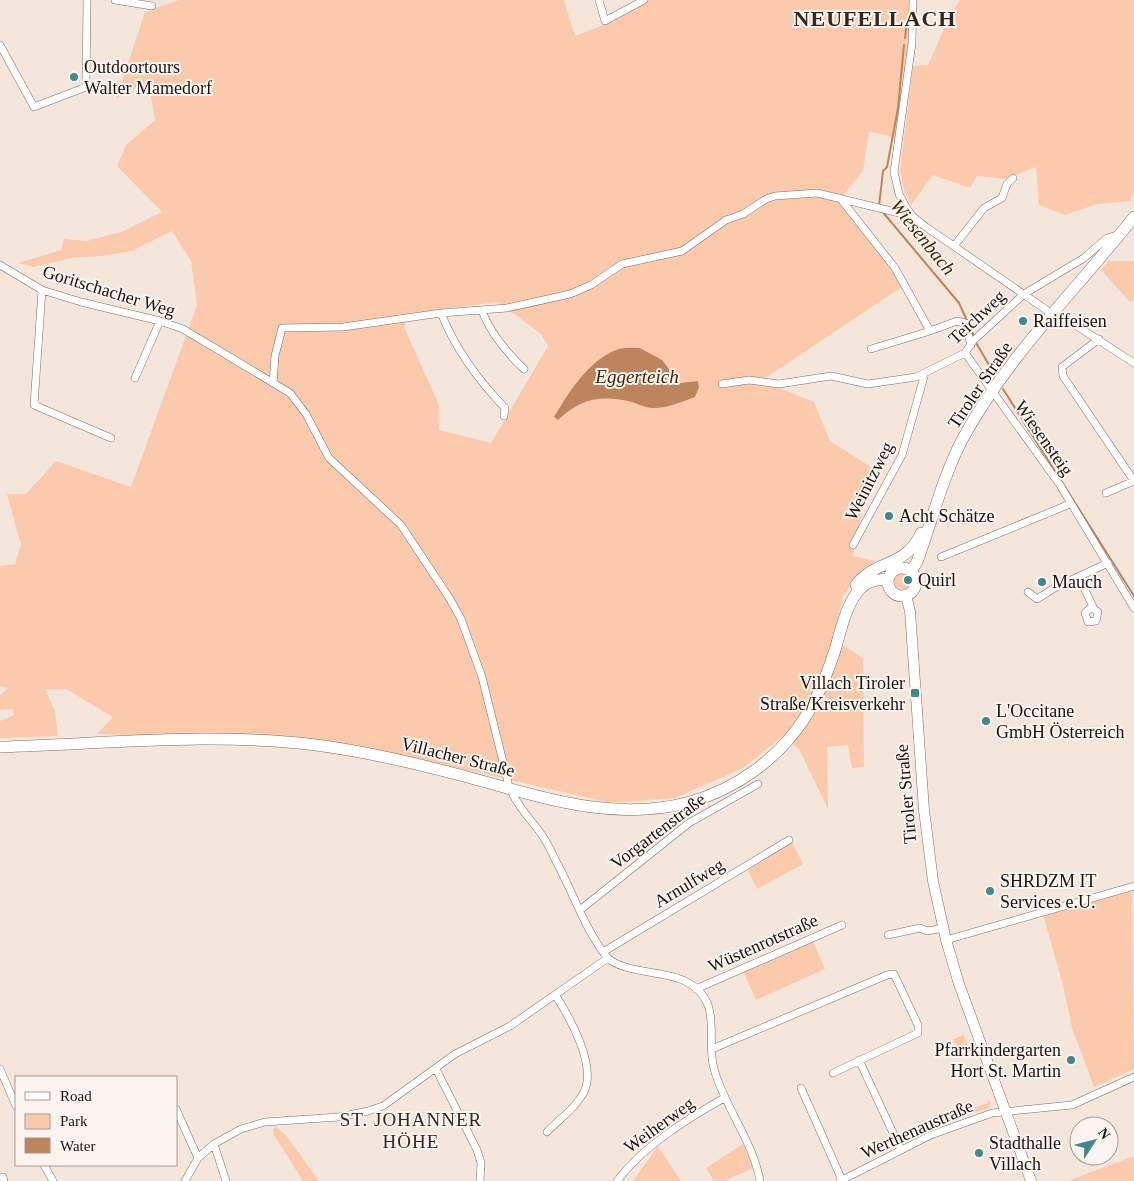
<svg xmlns="http://www.w3.org/2000/svg" width="1134" height="1181" viewBox="0 0 1134 1181" font-family="Georgia,serif">
	<rect width="100%" height="100%" fill="#f5e6dc"/>
	<path fill="#fbcaac" fill-rule="evenodd" d="M179,0h385l11,36 39,-15 34,-21h261v46l-14,92 -26,-7 -6,40 -22,27 53,70 9,18 -142,95 53,21 16,39 41,26 -18,89 23,5 -18,15 -15,20 -10,43 30,19 1,109 -12,1 -4,-23 -21,2 1,62 -29,-60 -16,-13 -40,32 -68,30 -64,5 -245,-56 -57,-7 -212,-6 16,-17 -47,-28h-21l10,22 3,25 -58,2v-17l14,-6 -1,-6 -13,1v-15l8,-7 -8,-2v-120l15,-2 6,-19 -14,-51h19l30,-33 75,26 66,-182 -6,-44 -19,-30 -40,20 -31,5 -30,2 -37,9 -16,-4 43,-13 3,-11 23,2 37,-10 38,-19 -45,-46 9,-21 29,-25 -4,-23 -8,-13 -27,15 29,-87zM498,302l43,32 7,12 -57,97 -52,-13v-25l-35,-78 7,-14zM640,348l22,12 18,24 18,-3 1,6 -48,21 -23,-7 -27,-3 -18,3 -25,19 -4,-3c15,-25 34,-56 62,-67 7,-3 17,-2 24,-2z
		M960,0h174v193l-3,3 1,5 -35,3 -32,11 -26,-10 -3,-38 -31,12 -28,-3 -7,12 -37,-13 -22,30 -7,-15 -4,-20 13,-104 15,-1 22,-50z
		M1108,261h26v39l-4,2 -29,-32z
		M890 582a12 12 0 1 1 24 0a12 12 0 1 1-24 0Z
		M792,842l11,22 -46,25 -10,-20z
		M1132,891l2,178 -40,18 -22,-59 -8,-39 -22,-78z
		M813,941l12,28 -69,31 -13,-29z
		M964,1035l4,11 -14,5 3,-3 -4,-9z
		M987,1099l4,4c-3,8 -11,8 -20,9l-1,-3 18,-6z
		M276,1127l9,7 34,47h-16l-29,-46 -1,-6z
		M743,1144l11,24 -30,13h-10l-8,-13z
		M658,1146l23,35h-48z
		M1134,1156v25h-67z"/>
	<path fill="#be845d" d="M640,348l22,12 18,23 18,-2 1,6 -4,10c-14,5 -29,12 -44,11 -8,-1 -15,-5 -23,-7 -31,-6 -47,-2 -70,19l-4,-3c15,-25 34,-56 62,-67 7,-3 17,-2 24,-2z"/>
	<g fill="none" stroke-linecap="round" stroke-linejoin="round">
		<path stroke="#be845d" stroke-width="2" d="M905,38l2,-18
			M879,206l4,-35 4,-4 11,-59 6,-63
			M881,210l78,93 15,33
			M975,341l20,34
			M1003,389l131,207"/>
		<defs>
			<path id="street" d="M115,0l37,6
				M599,0l6,21 39,-21
				M913,0l-1,43 -18,129 5,22 7,13 6,9 14,11 122,84 18,8 68,44
				M0,45l34,62 52,-20 1,-87
				M840,198l55,70 35,63 27,-10 8,2 6,22
				M954,246l30,-38 18,-10 5,-14 6,-6
				M0,265l42,25 39,12 79,19 23,8 107,64 16,21 23,44 72,67 49,74 11,20 21,58 26,105
				M42,290l-8,115 77,33
				M482,311c9,23 24,41 42,58
				M441,313c14,35 38,68 64,95l-1,8
				M1099,339l-37,28 1,9 71,105
				M871,349l59,-18
				M965,353l95,132 74,123
				M135,378l25,-57
				M273,383l2,-27 7,-28 61,-1 98,-14 66,-5 63,-14 21,-9 31,-21 60,-13 44,-31 17,-6 23,-15 9,-3 42,-3 95,23
				M722,384l27,-4 30,4 52,-8 37,8 48,-7 49,-24 8,-12 51,-47 60,-36 23,-20 10,-3
				M1106,493l28,-12
				M853,545l49,-90 23,-82
				M941,557l129,-53
				M1079,577l15,32 4,3 -2,9 -8,1 -3,-9 4,-4h5
				M1028,592l9,7 19,-12 52,-24
				M513,795c8,15 19,26 29,40 6,9 11,20 16,30 16,30 27,64 48,91 16,18 57,14 79,25 40,20 20,57 29,88 11,39 39,72 46,112
				M580,910l109,-87 69,-39
				M888,935l32,-7 7,3 17,-3
				M946,940l188,-54
				M603,952l186,-112
				M696,989l146,-64
				M712,1049l175,-74 7,-1 24,51v8l-85,40
				M859,1060l42,90
				M0,1069l16,37
				M436,1069l41,81 4,13 -1,18
				M801,1088l41,92
				M176,1109l22,49
				M547,1132c12,-13 29,-24 37,-40 13,-26 -14,-74 -28,-96
				M214,1144l12,37
				M44,1165l9,16
				M3,1177l1,4
				M185,1181l13,-23 16,-14 27,-15 24,-7 74,-5 29,-6 15,-5 72,-52 55,-28 98,-68
				M617,1181c25,-34 70,-62 107,-83
				M840,1181l91,-46 61,-22 80,-8 62,-28"/>
			<path id="secondary" d="M906,596l4,15 14,199 9,71 13,59 13,44 72,197"/>
			<path id="primary" d="M888 582a14 14 0 1 1 28 0a14 14 0 1 1-28 0Z
				M911,571l6,-9c15,-41 25,-83 45,-122 44,-82 114,-150 172,-223
				M856,585c19,-26 50,-17 65,-52
				M0,747c105,-3 211,-15 316,-2 47,6 94,17 140,29 77,20 154,50 234,28 46,-13 88,-43 114,-83 14,-21 23,-45 31,-69 6,-20 11,-46 25,-61 8,-9 17,-9 28,-10"/>
		</defs>
		<use href="#street" stroke="#7c6e66" stroke-width="8"/>
		<use href="#secondary" stroke="#7c6e66" stroke-width="11"/>
		<use href="#primary" stroke="#7c6e66" stroke-width="12"/>
		<use href="#street" stroke="#fff" stroke-width="7"/>
		<use href="#secondary" stroke="#fff" stroke-width="10"/>
		<use href="#primary" stroke="#fff" stroke-width="11"/>
	</g>
	<g fill="#40878e" stroke="#fef4ef" stroke-width="2">
		<circle cx="74" cy="77" r="5"/>
		<circle cx="1023" cy="321" r="5"/>
		<circle cx="889" cy="516" r="5"/>
		<circle cx="908" cy="580" r="5"/>
		<circle cx="1042" cy="582" r="5"/>
		<rect x="910" y="688" width="10" height="10" rx="2.5"/>
		<circle cx="986" cy="721" r="5"/>
		<circle cx="990" cy="891" r="5"/>
		<circle cx="1071" cy="1060" r="5"/>
		<circle cx="979" cy="1153" r="5"/>
	</g>
	<g text-anchor="middle" dominant-baseline="central" stroke-width="4" stroke-linejoin="round" paint-order="stroke">
		<g font-size="18" fill="#191411" stroke="#fef4ef" text-anchor="start">
			<text x="84" y="67">Outdoortours<tspan x="84" dy="21">Walter Mamedorf</tspan></text>
			<text x="1033" y="321">Raiffeisen</text>
			<text x="899" y="516">Acht Schätze</text>
			<text x="918" y="580">Quirl</text>
			<text x="1052" y="582">Mauch</text>
			<text x="905" y="683" text-anchor="end">Villach Tiroler<tspan x="905" dy="21">Straße/Kreisverkehr</tspan></text>
			<text x="996" y="711">L'Occitane<tspan x="996" dy="21">GmbH Österreich</tspan></text>
			<text x="1000" y="881">SHRDZM IT<tspan x="1000" dy="21">Services e.U.</tspan></text>
			<text x="1061" y="1050" text-anchor="end">Pfarrkindergarten<tspan x="1061" dy="21">Hort St. Martin</tspan></text>
			<text x="989" y="1143">Stadthalle<tspan x="989" dy="21">Villach</tspan></text>
		</g>
		<g font-size="18" fill="#191411" stroke="#fef4ef">
			<text transform="translate(109 291) rotate(17)">Goritschacher Weg</text>
			<text transform="translate(977 317) rotate(-43)">Teichweg</text>
			<text transform="translate(980 385) rotate(-56)">Tiroler Straße</text>
			<text transform="translate(1044 438) rotate(55)">Wiesensteig</text>
			<text transform="translate(869 481) rotate(-63)">Weinitzweg</text>
			<text transform="translate(458 757) rotate(14)">Villacher Straße</text>
			<text transform="translate(906 794) rotate(-95)">Tiroler Straße</text>
			<text transform="translate(658 831) rotate(-37)">Vorgartenstraße</text>
			<text transform="translate(689 883) rotate(-31)">Arnulfweg</text>
			<text transform="translate(763 943) rotate(-24)">Wüstenrotstraße</text>
			<text transform="translate(659 1125) rotate(-36)">Weiherweg</text>
			<text transform="translate(917 1129) rotate(-24)">Werthenaustraße</text>
		</g>
		<g font-size="19" font-style="italic" fill="#492203" stroke="#fef4ef">
			<text transform="translate(923 237) rotate(51)">Wiesenbach</text>
			<text x="637" y="376">Eggerteich</text>
		</g>
		<g font-size="19" letter-spacing="1" fill="#332821" stroke="#fef4ef">
			<text x="411" y="1119">ST. JOHANNER<tspan x="411" dy="22">HÖHE</tspan></text>
		</g>
		<g font-size="22" font-weight="bold" letter-spacing="1" fill="#332821" stroke="#fef4ef">
			<text x="875" y="18">NEUFELLACH</text>
		</g>
	</g>
	<rect x="15" y="1076" width="162" height="90" fill="#fef4ef" stroke="#a29a96"/>
	<rect x="25" y="1092" width="25" height="8" fill="#ffffff" stroke="#a29a96"/>
	<text x="60" y="1101" font-size="15" fill="#191411">Road</text>
	<rect x="25" y="1114" width="25" height="15" fill="#fbcaac" stroke="#a29a96"/>
	<text x="60" y="1126" font-size="15" fill="#191411">Park</text>
	<rect x="25" y="1138" width="25" height="15" fill="#be845d" stroke="#a29a96"/>
	<text x="60" y="1151" font-size="15" fill="#191411">Water</text>
	<g transform="translate(1094 1141) rotate(54)"><circle r="24" fill="#fef4ef" stroke="#a29a96"/>
	<path d="M0-4L9 19L0 12L-9 19Z" fill="#40878e"/>
	<text y="-8" font-size="14" font-weight="bold" text-anchor="middle" fill="#191411">N</text>
	</g>
</svg>
